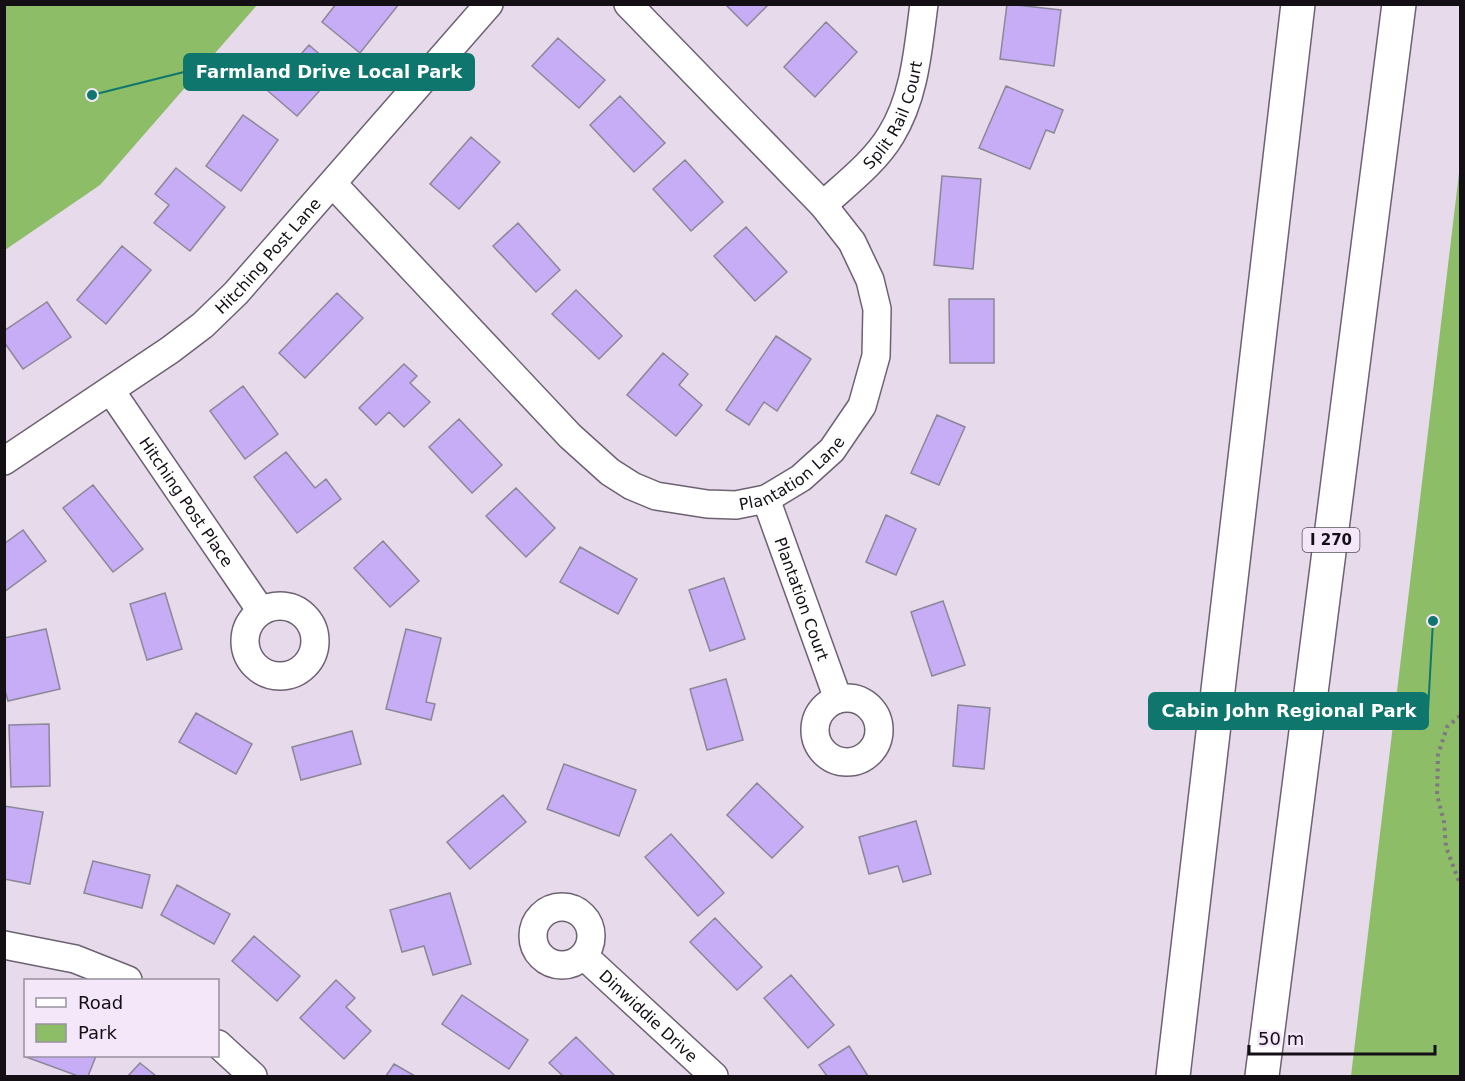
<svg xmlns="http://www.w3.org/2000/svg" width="1465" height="1081" viewBox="0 0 1465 1081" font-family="'DejaVu Sans',sans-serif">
	<rect width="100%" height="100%" fill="#e6daeb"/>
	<path fill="#8dbd66" d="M4,5l1,-1 252,1 -157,180 -95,65z
		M1460,165v911h-109z"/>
	<path fill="#c6adf5" stroke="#8c8798" stroke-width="1.5" d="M336,4h63l-39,49 -38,-31z
		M725,4h44l-22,22z
		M1007,4l54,6 -7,56 -54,-7z
		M826,22l31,30 -42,45 -31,-30z
		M558,38l47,42 -26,28 -47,-42z
		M309,45l29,25 -41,46 -29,-25z
		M1006,86l57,24 -9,23 -8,-3 -16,39 -51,-21z
		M620,96l45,47 -31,29 -44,-47z
		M243,115l35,25 -37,51 -35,-25z
		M471,137l29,25 -41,47 -29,-25z
		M685,160l38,42 -32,29 -38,-42z
		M176,168l49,39 -35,44 -36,-28 15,-18 -14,-11z
		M942,176l39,3 -8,90 -39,-4z
		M518,223l42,47 -24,22 -43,-46z
		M746,227l41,45 -32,29 -41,-45z
		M122,246l29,24 -45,54 -29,-24z
		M576,290l46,46 -23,23 -47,-45z
		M337,293l26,25 -58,60 -26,-25z
		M949,299h45v64h-44z
		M47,302l24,35 -48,32 -19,-27v-11z
		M776,336l35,23 -34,52 -13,-9 -15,23 -23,-15z
		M663,353l25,21 -9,11 23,20 -26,31 -49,-41z
		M404,364l13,12 -7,7 20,19 -26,25 -15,-15 -13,13 -17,-17z
		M243,386l35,48 -33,25 -35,-48z
		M937,415l28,12 -26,58 -28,-12z
		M459,419l43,46 -30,28 -43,-46z
		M286,452l29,36 11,-9 15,20 -44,34 -43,-56z
		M93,485l50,64 -30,23 -50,-64z
		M516,488l39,40 -29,29 -40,-41z
		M886,515l30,14 -20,46 -30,-13z
		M23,530l23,31 -42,31v-48z
		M383,541l36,40 -29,26 -36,-39z
		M580,547l57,32 -19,35 -58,-32z
		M724,578l21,61 -35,12 -21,-61z
		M165,593l17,56 -35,11 -17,-56z
		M943,601l22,64 -33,11 -21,-64z
		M46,629l14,60 -52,12 -4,-14v-49z
		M406,629l35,9 -15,64 9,2 -4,16 -45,-11z
		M726,679l17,61 -36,10 -17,-61z
		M958,705l32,3 -6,61 -31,-3z
		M196,713l56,31 -16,30 -57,-32z
		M49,724l1,62 -39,1 -2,-62z
		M352,731l9,33 -60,16 -9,-33z
		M564,764l72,26 -17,46 -72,-27z
		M757,783l46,44 -31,31 -45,-43z
		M503,795l23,27 -56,47 -23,-27z
		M4,806l39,6 -13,72 -26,-5z
		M916,821l15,53 -28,8 -5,-16 -29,8 -10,-37z
		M671,834l53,59 -26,23 -53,-59z
		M93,861l57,14 -8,33 -58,-15z
		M177,885l53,29 -16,30 -53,-29z
		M450,893l21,71 -38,11 -9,-29 -22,6 -12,-42z
		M715,918l47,49 -25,23 -47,-48z
		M254,936l46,40 -23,25 -45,-40z
		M791,975l43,50 -26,23 -44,-50z
		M336,980l19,18 -9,9 25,24 -27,28 -44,-41z
		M462,995l66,45 -19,29 -67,-45z
		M576,1037l39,39h-52l-14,-13z
		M849,1046l19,30h-41l-8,-11z
		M26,1056h70l-8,20h-10l-52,-19z
		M140,1063l16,13h-28z
		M394,1064l21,12h-29z"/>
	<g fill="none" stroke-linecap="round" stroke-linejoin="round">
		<defs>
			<g id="minor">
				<path id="s1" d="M333,184l237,252 40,36 22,14 24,10 51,8 29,1 30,-6 35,-21 31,-28 30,-44 14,-50 1,-47 -7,-29 -18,-38 -29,-37 -195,-201"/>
				<path id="s2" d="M823,205c23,-21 52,-43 68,-70 24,-39 27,-86 33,-131"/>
				<path id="s3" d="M111,391l150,220"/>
				<path id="s4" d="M4,461l166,-111 33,-25 33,-32 253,-289"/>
				<path id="s5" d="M766,499l72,200"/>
				<circle cx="280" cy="641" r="35"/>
				<circle cx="847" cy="730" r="32"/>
				<circle cx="562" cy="936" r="29"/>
				<path d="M4,945l71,14 53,21"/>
				<path id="s6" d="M584,956l130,120"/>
				<path d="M218,1044l35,32"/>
			</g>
			<path id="motorway" d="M1173,1076l125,-1072
				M1262,1076l137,-1072"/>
		</defs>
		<use href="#minor" stroke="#6d6272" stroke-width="30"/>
		<use href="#motorway" stroke="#6d6272" stroke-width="36"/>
		<path stroke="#7f7783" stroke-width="4" stroke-dasharray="3 4.5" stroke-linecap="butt" d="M1460,716l-13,11 -9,28 -1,40 7,27 2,25 14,37"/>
		<use href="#minor" stroke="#fff" stroke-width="27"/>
		<use href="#motorway" stroke="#fff" stroke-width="33"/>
	</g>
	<g text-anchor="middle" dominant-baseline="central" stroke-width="6" stroke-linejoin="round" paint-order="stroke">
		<rect fill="#f3e7f9" stroke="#565059" stroke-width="1.5" x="1302.5" y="528" width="57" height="24" rx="4.5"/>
		<g font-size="15" font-weight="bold" fill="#130f15">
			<text x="1331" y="540">I 270</text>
		</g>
		<g font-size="16" fill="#130f15" stroke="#f3e7f9">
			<text stroke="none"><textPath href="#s2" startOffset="117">Split Rail Court</textPath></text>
			<text stroke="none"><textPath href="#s4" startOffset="336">Hitching Post Lane</textPath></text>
			<text stroke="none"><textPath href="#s1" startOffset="598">Plantation Lane</textPath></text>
			<text stroke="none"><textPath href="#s3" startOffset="134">Hitching Post Place</textPath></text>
			<text stroke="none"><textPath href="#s5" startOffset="106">Plantation Court</textPath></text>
			<text stroke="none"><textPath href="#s6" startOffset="88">Dinwiddie Drive</textPath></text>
		</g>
	</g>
	<path fill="none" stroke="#0f766e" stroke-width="2" d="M92 95L184 72M1433 621L1428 711"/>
	<g fill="#0f766e" stroke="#f3e7f9" stroke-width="2">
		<circle cx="92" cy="95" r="6"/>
		<circle cx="1433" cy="621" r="6"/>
	</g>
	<g fill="#0f766e" stroke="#0f766e" stroke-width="2">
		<rect x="184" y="54" width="290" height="36" rx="6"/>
		<rect x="1149" y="693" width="279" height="36" rx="6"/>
	</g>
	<g font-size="18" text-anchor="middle" font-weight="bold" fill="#fff">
		<text x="329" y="78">Farmland Drive Local Park</text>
		<text x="1289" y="717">Cabin John Regional Park</text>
	</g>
	<rect width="1465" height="1081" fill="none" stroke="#130f15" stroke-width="12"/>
	<rect x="24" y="979" width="195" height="78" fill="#f3e7f9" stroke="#99919e" stroke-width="1.5"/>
	<rect x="36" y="998" width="30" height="9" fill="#ffffff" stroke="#99919e" stroke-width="1.5"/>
	<text x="78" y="1009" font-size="18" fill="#130f15">Road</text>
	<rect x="36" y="1024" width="30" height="18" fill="#8dbd66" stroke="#99919e" stroke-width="1.5"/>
	<text x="78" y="1039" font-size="18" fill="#130f15">Park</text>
	<path d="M1249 1045v9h186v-9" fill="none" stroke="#130f15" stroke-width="3"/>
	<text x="1258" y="1045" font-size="18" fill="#130f15" stroke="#f3e7f9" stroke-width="4.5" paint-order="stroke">50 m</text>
</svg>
